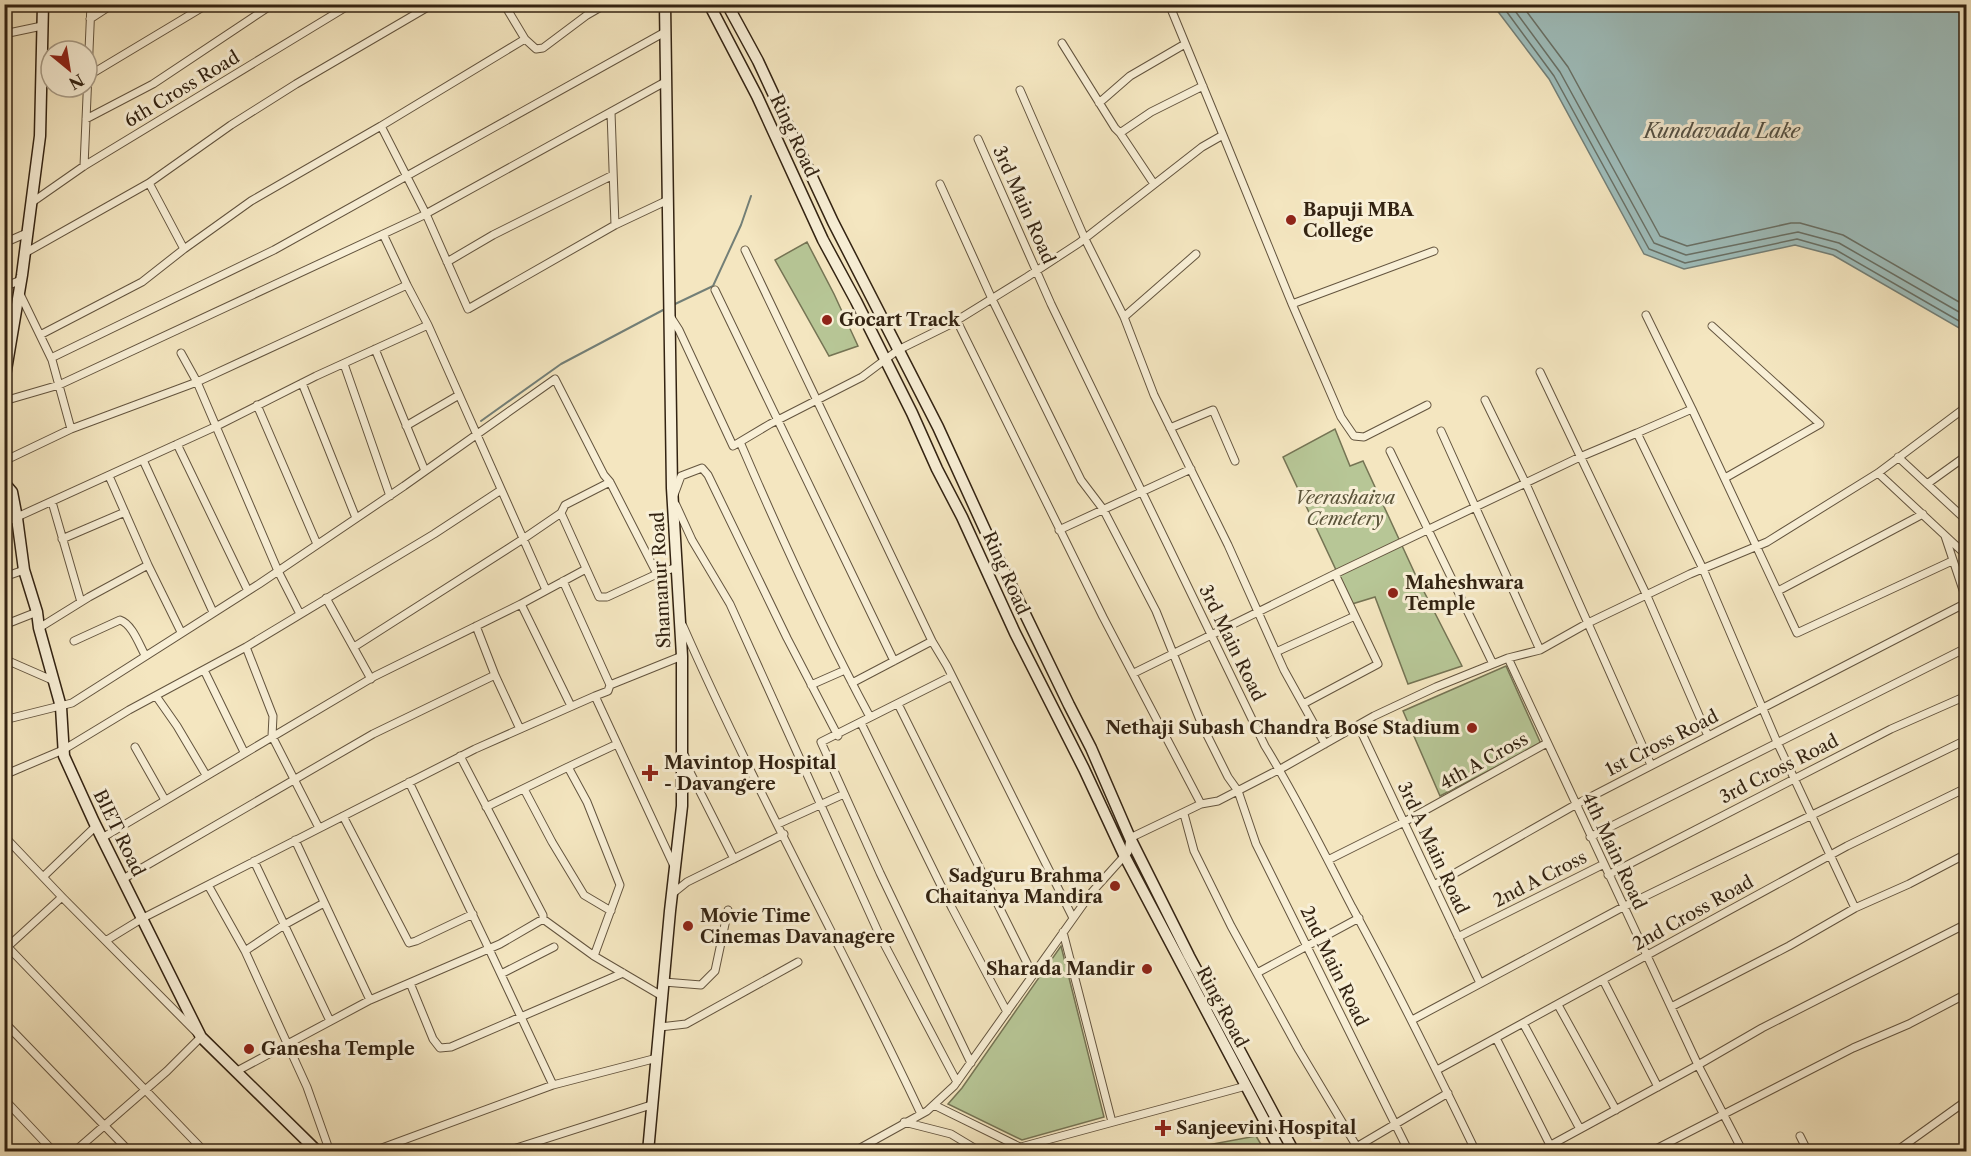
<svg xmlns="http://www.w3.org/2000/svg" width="1971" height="1156" viewBox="0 0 1971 1156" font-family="'Libre Caslon Text',serif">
	<rect width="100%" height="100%" fill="#f4e6c0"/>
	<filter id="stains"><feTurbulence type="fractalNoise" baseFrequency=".00333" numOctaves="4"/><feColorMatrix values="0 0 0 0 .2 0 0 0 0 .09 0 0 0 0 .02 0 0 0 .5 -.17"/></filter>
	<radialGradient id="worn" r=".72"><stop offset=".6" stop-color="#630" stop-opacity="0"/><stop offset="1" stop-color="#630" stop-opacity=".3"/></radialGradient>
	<path fill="#b7c696" stroke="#757454" stroke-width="1.5" d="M807,242l27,52 24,52 -29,10 -54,-96z
		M1335,429l15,37 13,-5 53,115 46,90 -54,18 -33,-87 -23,7 -69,-147z
		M1506,666l35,78 -101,52 -37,-85z
		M1061,946l43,171 -82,23 -74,-36 14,-16z
		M1256,1136l9,15h-90z"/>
	<path fill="#9ebdbb" stroke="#737f77" stroke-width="1.5" d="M1493,5h473v327l-133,-77 -38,-10 -111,24 -40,-15 -95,-175z"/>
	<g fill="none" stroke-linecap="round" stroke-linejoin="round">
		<path stroke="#687066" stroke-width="1.5" d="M1501,4l53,72 95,173 36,14 112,-24 39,11 130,75
			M1510,4l50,68 94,171 32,12 112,-23 41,11 127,73
			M1521,4l47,63 92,169 27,10 104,-23h9l43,12 123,71"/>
		<path stroke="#737f77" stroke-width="2" d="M673,305l40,-19 28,-61 10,-29
			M481,421l80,-57 104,-55"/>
		<defs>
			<path id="street" d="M504,4l21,35 -144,87 45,88 42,95 147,-84 53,-25
				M90,19l23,-15
				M4,34l38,-8
				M525,39l11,10 7,-1 44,-33 19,-11
				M1062,43l53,85 5,5 34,51
				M88,76l120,-72
				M1020,90l65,149 39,78 30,78 74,150 56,125 41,74
				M1099,103l31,-27 55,-32
				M611,112l4,113
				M86,119l67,-35 120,-80
				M1120,133l31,-21 52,-26
				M1223,135l69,169 49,113 13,19 10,1 63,-32
				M978,139l73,165 214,442c32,52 59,107 87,161 44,80 84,162 124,245
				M84,166l7,-162
				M940,184l52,115 89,181 22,29 53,102 46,114 26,52 10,14 18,53 153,308
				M31,203l53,-37 267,-162
				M383,234l24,51 21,40 118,265
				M4,243l23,-10
				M184,249l67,-48 130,-75
				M745,250l187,391 15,25 126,252
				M25,253l124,-70 82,-58 65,-41 137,-80
				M447,262l46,-27 120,-60
				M4,287l17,-7
				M715,290l179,371
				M20,294l32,66 19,69
				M1292,304l142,-53
				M1646,315l46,94
				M670,316l9,14 54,116 37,-22 92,-47 36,-27 53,-26 76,-47 52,-34 123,-96 21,-12 -54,-131
				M1124,317l72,-63
				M957,321l146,296 98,187
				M1712,326l108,98 -95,54
				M40,335l102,-53 42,-33 -35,-66
				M375,349l50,122
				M181,353l16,29 81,189 22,43
				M51,358l223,-108 391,-218
				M344,364l46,132
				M1540,372l107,224 61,140
				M302,383l54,135
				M1485,400l41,84 125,281
				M4,401l55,-16 363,-169 243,-134
				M257,405l60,139
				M406,426l53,-31
				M1170,428l43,-18 22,51
				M1441,431l99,219
				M740,442c40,93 82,186 130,275
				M177,444l71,147
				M1390,451l103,213
				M1898,457l68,63
				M143,460l70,152
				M4,461l67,-32 126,-47 210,-97
				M1878,473l88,82
				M109,476l39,89
				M1927,484l39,-28
				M674,495l7,-19 21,-8 6,7 79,163 51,98
				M52,502l29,100
				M676,505l16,35 38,64 150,332 77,146
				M561,513l4,-8 45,-23 47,92
				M4,523l215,-98 97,-49 112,-51
				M1059,530l132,-61
				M1945,536l21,63
				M62,539l63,-27
				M1335,574l245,-117 57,-24
				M4,577l20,-7
				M563,581l47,104 -2,6 -13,5
				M1778,591l145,-77
				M326,598l45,81
				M4,625l33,-13
				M476,626l19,49
				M683,626c73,166 161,324 238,488
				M39,628l50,-31 59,-32 33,67
				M74,641l46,-21c12,4 19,24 25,35
				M246,647l27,69 -1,20 47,92
				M354,647l169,-108 38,-26 38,84h8l50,-23 20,-7
				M1276,652l79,-36 23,48 -75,40
				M1508,658l190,407 45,87
				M4,659l48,21
				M204,670l40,82
				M1134,673l201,-99 20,42
				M952,676l-131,66 59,131 91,190
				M852,683l80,-42
				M610,685l72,-29
				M811,685l34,-15
				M156,696l21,30 29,49
				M898,704l135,271
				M571,706l-50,-102 65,-35
				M4,720l68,-17 187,-119 145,-98 151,-107 49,96 6,7
				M861,723l91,185 55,104
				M1358,725l122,258
				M135,747l30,53
				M460,756l83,159v4
				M685,756l5,16 44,87
				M568,767l49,-23
				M4,775l59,-25 66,-40 117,-63 188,-113 67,-44
				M409,782l80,167 64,136
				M524,789l28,53 32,53 27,16
				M486,807l82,-40 19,35 33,83 -26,71
				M1184,814l10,37 37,75 68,124 61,102
				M343,816l66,127 7,-2 57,-27
				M778,824l66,-30
				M4,836l58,61 139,140 -34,34 -93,81
				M1590,837l376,-189
				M102,838l273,-162 146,-72
				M295,840l75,160
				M1328,860l76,-38 143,-79
				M254,861l76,160
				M1608,875l283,-146 75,-33
				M43,877l53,-51
				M123,879l250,-145 122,-59 25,54
				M208,885l37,66 62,136 23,65
				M1434,885l141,-80 391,-202
				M672,894l15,-12 97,-48
				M1855,908l-78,-166 -74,-173 -66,-136 55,-24 105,224 155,-72
				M1063,932l49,190
				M1458,937l146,-73
				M107,940l36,-22 332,-169 120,-53 79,170
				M4,943l201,209
				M4,950l58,-53
				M245,951l39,-26 40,-22
				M1257,973l102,-55
				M501,974l53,-27
				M1603,980l55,107
				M664,982l37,3 14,-14 13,-61
				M410,983l23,56 7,9 11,-1 172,-74
				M1558,1005l58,105
				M1671,1007l118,-61 66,-38 54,-24 57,-30
				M1412,1020l211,-113 343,-167
				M4,1022l126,130
				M1523,1023l57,106
				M660,1027l26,-3 112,-62
				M1496,1038l54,107
				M1437,1070l410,-224 119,-58
				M237,1071l133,-71 130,-56 43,-25 51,37 68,40
				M4,1099l50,53
				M934,1105l96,47
				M904,1122l47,12 30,18
				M1800,1136l8,16
				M1021,1147l225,-61
				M371,1152l182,-67 104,-27
				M504,1152l147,-47
				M853,1152l74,-41 27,-25 138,-194 36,-40 2,-14 71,-34 17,-3 66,-34 90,-51 62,-29 72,-29 32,-8 48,-27 102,-49 77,-32 111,-69 88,-66
				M1348,1152l100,-59
				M1538,1152l160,-87 64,-37 204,-104
				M1650,1152l203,-104 56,-24 57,-30
				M1895,1152l71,-51"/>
			<path id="secondary" d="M709,4l48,92 66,144 33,61 56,112 25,56 25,48 53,116 69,136 40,86 157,297
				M727,4l31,57 75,161 105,205 58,127 73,151 22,43 39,90 59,118 105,196
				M4,382l18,-107 18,-139 3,-132
				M4,475l2,10 6,7 5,26 7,52 13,42 2,16 22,79 3,49 30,66 107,215 117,115
				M648,1152l22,-241 12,-105v-150l-10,-168 -7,-484"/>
		</defs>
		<use href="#street" stroke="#63543e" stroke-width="9"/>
		<use href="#secondary" stroke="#332312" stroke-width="13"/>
		<use href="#street" stroke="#f8efd6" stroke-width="7"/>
		<use href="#secondary" stroke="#f8efd6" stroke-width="10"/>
	</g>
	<g fill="#8f2418" stroke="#f8efd6" stroke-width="2">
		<circle cx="1291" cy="220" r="6"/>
		<circle cx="827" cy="320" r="6"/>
		<circle cx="1393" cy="593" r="6"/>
		<circle cx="1472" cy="728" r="6"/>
		<path d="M647 764h6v6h6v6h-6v6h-6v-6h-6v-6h6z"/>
		<circle cx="1115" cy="886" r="6"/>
		<circle cx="688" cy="926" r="6"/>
		<circle cx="1147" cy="969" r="6"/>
		<circle cx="249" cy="1049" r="6"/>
		<path d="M1160 1119h6v6h6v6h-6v6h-6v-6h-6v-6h6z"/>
	</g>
	<g text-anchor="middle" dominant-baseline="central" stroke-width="6" stroke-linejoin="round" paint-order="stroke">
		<g font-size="18" fill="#332312" stroke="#f8efd6">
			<text transform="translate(182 89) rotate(-31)">6th Cross Road</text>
			<text transform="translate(794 136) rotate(65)">Ring Road</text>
			<text transform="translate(1024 205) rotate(66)">3rd Main Road</text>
			<text transform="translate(1006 573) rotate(66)">Ring Road</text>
			<text transform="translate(661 580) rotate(-93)">Shamanur Road</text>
			<text transform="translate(1232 643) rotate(64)">3rd Main Road</text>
			<text transform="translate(1662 743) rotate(-27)">1st Cross Road</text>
			<text transform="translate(1484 761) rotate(-29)">4th A Cross</text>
			<text transform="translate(1779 769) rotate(-27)">3rd Cross Road</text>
			<text transform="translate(119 833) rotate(64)">BIET Road</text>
			<text transform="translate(1433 848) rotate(65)">3rd A Main Road</text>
			<text transform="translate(1614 851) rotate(65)">4th Main Road</text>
			<text transform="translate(1540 879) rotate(-27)">2nd A Cross</text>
			<text transform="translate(1693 913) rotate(-29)">2nd Cross Road</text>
			<text transform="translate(1334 966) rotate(64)">2nd Main Road</text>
			<text transform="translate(1222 1007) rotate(62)">Ring Road</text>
		</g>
		<g font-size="18" font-weight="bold" fill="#332312" stroke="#f8efd6" text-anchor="start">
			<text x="1303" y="210">Bapuji MBA<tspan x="1303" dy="21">College</tspan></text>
			<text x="839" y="320">Gocart Track</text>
			<text x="1405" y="583">Maheshwara<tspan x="1405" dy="21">Temple</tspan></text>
			<text x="1460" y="728" text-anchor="end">Nethaji Subash Chandra Bose Stadium</text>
			<text x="664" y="763">Mavintop Hospital<tspan x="664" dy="21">- Davangere</tspan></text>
			<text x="1103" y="876" text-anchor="end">Sadguru Brahma<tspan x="1103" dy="21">Chaitanya Mandira</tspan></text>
			<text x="700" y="916">Movie Time<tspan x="700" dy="21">Cinemas Davanagere</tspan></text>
			<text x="1135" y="969" text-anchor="end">Sharada Mandir</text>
			<text x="261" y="1049">Ganesha Temple</text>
			<text x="1176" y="1128">Sanjeevini Hospital</text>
		</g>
		<g font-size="18" font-style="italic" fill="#5b543a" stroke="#f8efd6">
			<text x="1345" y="498">Veerashaiva<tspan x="1345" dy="21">Cemetery</tspan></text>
		</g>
		<g font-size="20" font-style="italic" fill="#535145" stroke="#f8efd6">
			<text x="1722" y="131">Kundavada Lake</text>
		</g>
	</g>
	<rect width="1971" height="1156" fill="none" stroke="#f4e6c0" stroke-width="24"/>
	<rect x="6" y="6" width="1959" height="1144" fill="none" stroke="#332312" stroke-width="3"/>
	<rect x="12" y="12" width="1947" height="1132" fill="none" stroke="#332312" stroke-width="1.5"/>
	<g transform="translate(69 69) rotate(150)"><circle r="28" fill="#f8efd6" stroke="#a99d88" stroke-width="1.5"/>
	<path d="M0-4.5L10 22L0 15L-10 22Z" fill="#8f2418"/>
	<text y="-9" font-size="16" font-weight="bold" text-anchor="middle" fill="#332312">N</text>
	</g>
	<rect width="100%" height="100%" filter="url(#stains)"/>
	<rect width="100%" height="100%" fill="url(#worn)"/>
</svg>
